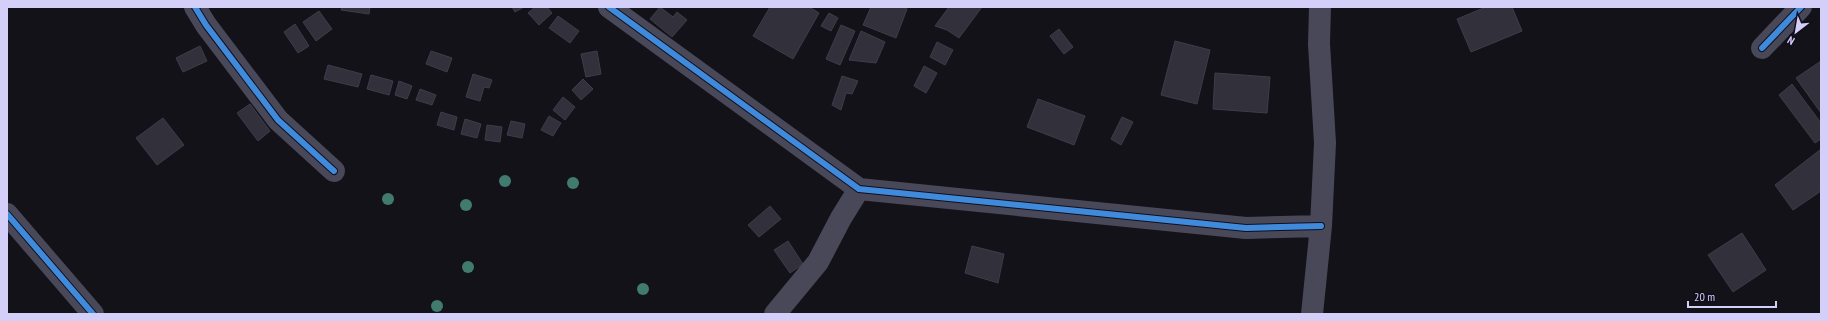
<svg xmlns="http://www.w3.org/2000/svg" width="1828" height="321" viewBox="0 0 1828 321" font-family="'PT Sans Narrow',sans-serif">
	<rect width="100%" height="100%" fill="#131218"/>
	<path fill="#31303b" stroke="#3f3c4b" d="M342,7h28l-1,7 -28,-4z
		M512,7h12l-9,5z
		M535,7h12l5,6 -13,12 -11,-12z
		M660,7l13,10 4,-5 10,8 -15,17 -22,-18z
		M770,7h39l10,6 -26,46 -40,-23z
		M871,7h32l4,2 -11,29 -33,-13z
		M949,7h33l-23,31 -12,-8 -12,-4z
		M1486,7h26l10,24 -51,21 -14,-33z
		M319,11l13,18 -16,12 -13,-19z
		M829,13l9,5 -7,13 -10,-5z
		M558,16l21,15 -9,12 -21,-15z
		M295,24l14,22 -11,7 -14,-21z
		M841,25l14,6 -15,34 -14,-6z
		M1059,29l14,18 -9,7 -14,-18z
		M861,31l24,11 -9,21 -27,-3z
		M1175,41l35,9 -13,54 -36,-9z
		M937,42l16,8 -8,15 -15,-8z
		M200,46l7,15 -24,11 -7,-14z
		M431,51l21,7 -5,14 -21,-8z
		M597,51l4,23 -15,3 -5,-23z
		M1821,61v52l-25,-35z
		M328,65l34,9 -4,13 -34,-8z
		M924,66l13,7 -11,20 -12,-7z
		M1215,73l55,4 -3,36 -54,-4z
		M473,74l19,6 -3,8 -5,-1 -4,14 -14,-4z
		M371,75l22,6 -4,14 -22,-6z
		M842,76l16,5 -6,13 -6,-1 -5,17 -9,-5z
		M583,79l10,10 -12,11 -9,-10z
		M399,81l13,5 -5,13 -12,-4z
		M1792,84l29,39v16l-6,4 -36,-48z
		M420,89l16,6 -4,10 -16,-5z
		M563,97l12,10 -10,13 -12,-10z
		M1038,99l47,17 -11,29 -47,-18z
		M250,104l20,27 -12,10 -21,-28z
		M441,112l16,5 -3,13 -17,-5z
		M549,116l12,7 -8,13 -12,-6z
		M1122,117l11,5 -12,23 -10,-6z
		M163,118l21,27 -27,20 -21,-27z
		M465,119l16,5 -4,14 -16,-4z
		M511,121l14,3 -3,14 -15,-3z
		M487,125l15,2 -2,15 -15,-2z
		M1821,149v42l-28,19 -18,-25z
		M770,206l11,13 -22,18 -11,-12z
		M1742,233l24,37 -33,22 -25,-37z
		M788,241l15,23 -13,9 -16,-23z
		M972,246l32,8 -6,29 -33,-10z"/>
	<g fill="none" stroke-linecap="round" stroke-linejoin="round">
		<path stroke="#494859" stroke-width="22" d="M195,7l11,18 72,95 56,51
			M609,7l250,182 387,39 75,-2
			M1762,48l39,-41
			M7,214l86,100
			M775,314l43,-52 23,-44 18,-29
			M1312,314l9,-88 4,-83 -6,-99 1,-37"/>
		<defs>
			<path id="cycleway" d="M195,7l11,18 72,95 56,51
				M609,7l250,182 387,39 75,-2
				M1762,48l39,-41
				M7,214l86,100"/>
		</defs>
		<use href="#cycleway" stroke="#110e1c" stroke-width="8"/>
		<use href="#cycleway" stroke="#408adc" stroke-width="6"/>
	</g>
	<g fill="#417a6e">
		<circle cx="505" cy="181" r="6"/>
		<circle cx="573" cy="183" r="6"/>
		<circle cx="388" cy="199" r="6"/>
		<circle cx="466" cy="205" r="6"/>
		<circle cx="468" cy="267" r="6"/>
		<circle cx="643" cy="289" r="6"/>
		<circle cx="437" cy="306" r="6"/>
	</g>
	<rect width="1828" height="321" fill="none" stroke="#d4cff9" stroke-width="16"/>
	<g transform="translate(1796 32) rotate(211)" stroke="#110e1c" stroke-width="3" paint-order="stroke">
	<path d="M0-3L7 15L0 10L-7 15Z" fill="#d4cff9"/>
	<text y="-6" font-size="11" font-weight="bold" text-anchor="middle" fill="#d4cff9">N</text>
	</g>
	<path d="M1688 301v6h88v-6" fill="none" stroke="#d4cff9" stroke-width="2"/>
	<text x="1694" y="301" font-size="12" fill="#d4cff9" stroke="#110e1c" stroke-width="3" paint-order="stroke">20 m</text>
</svg>
